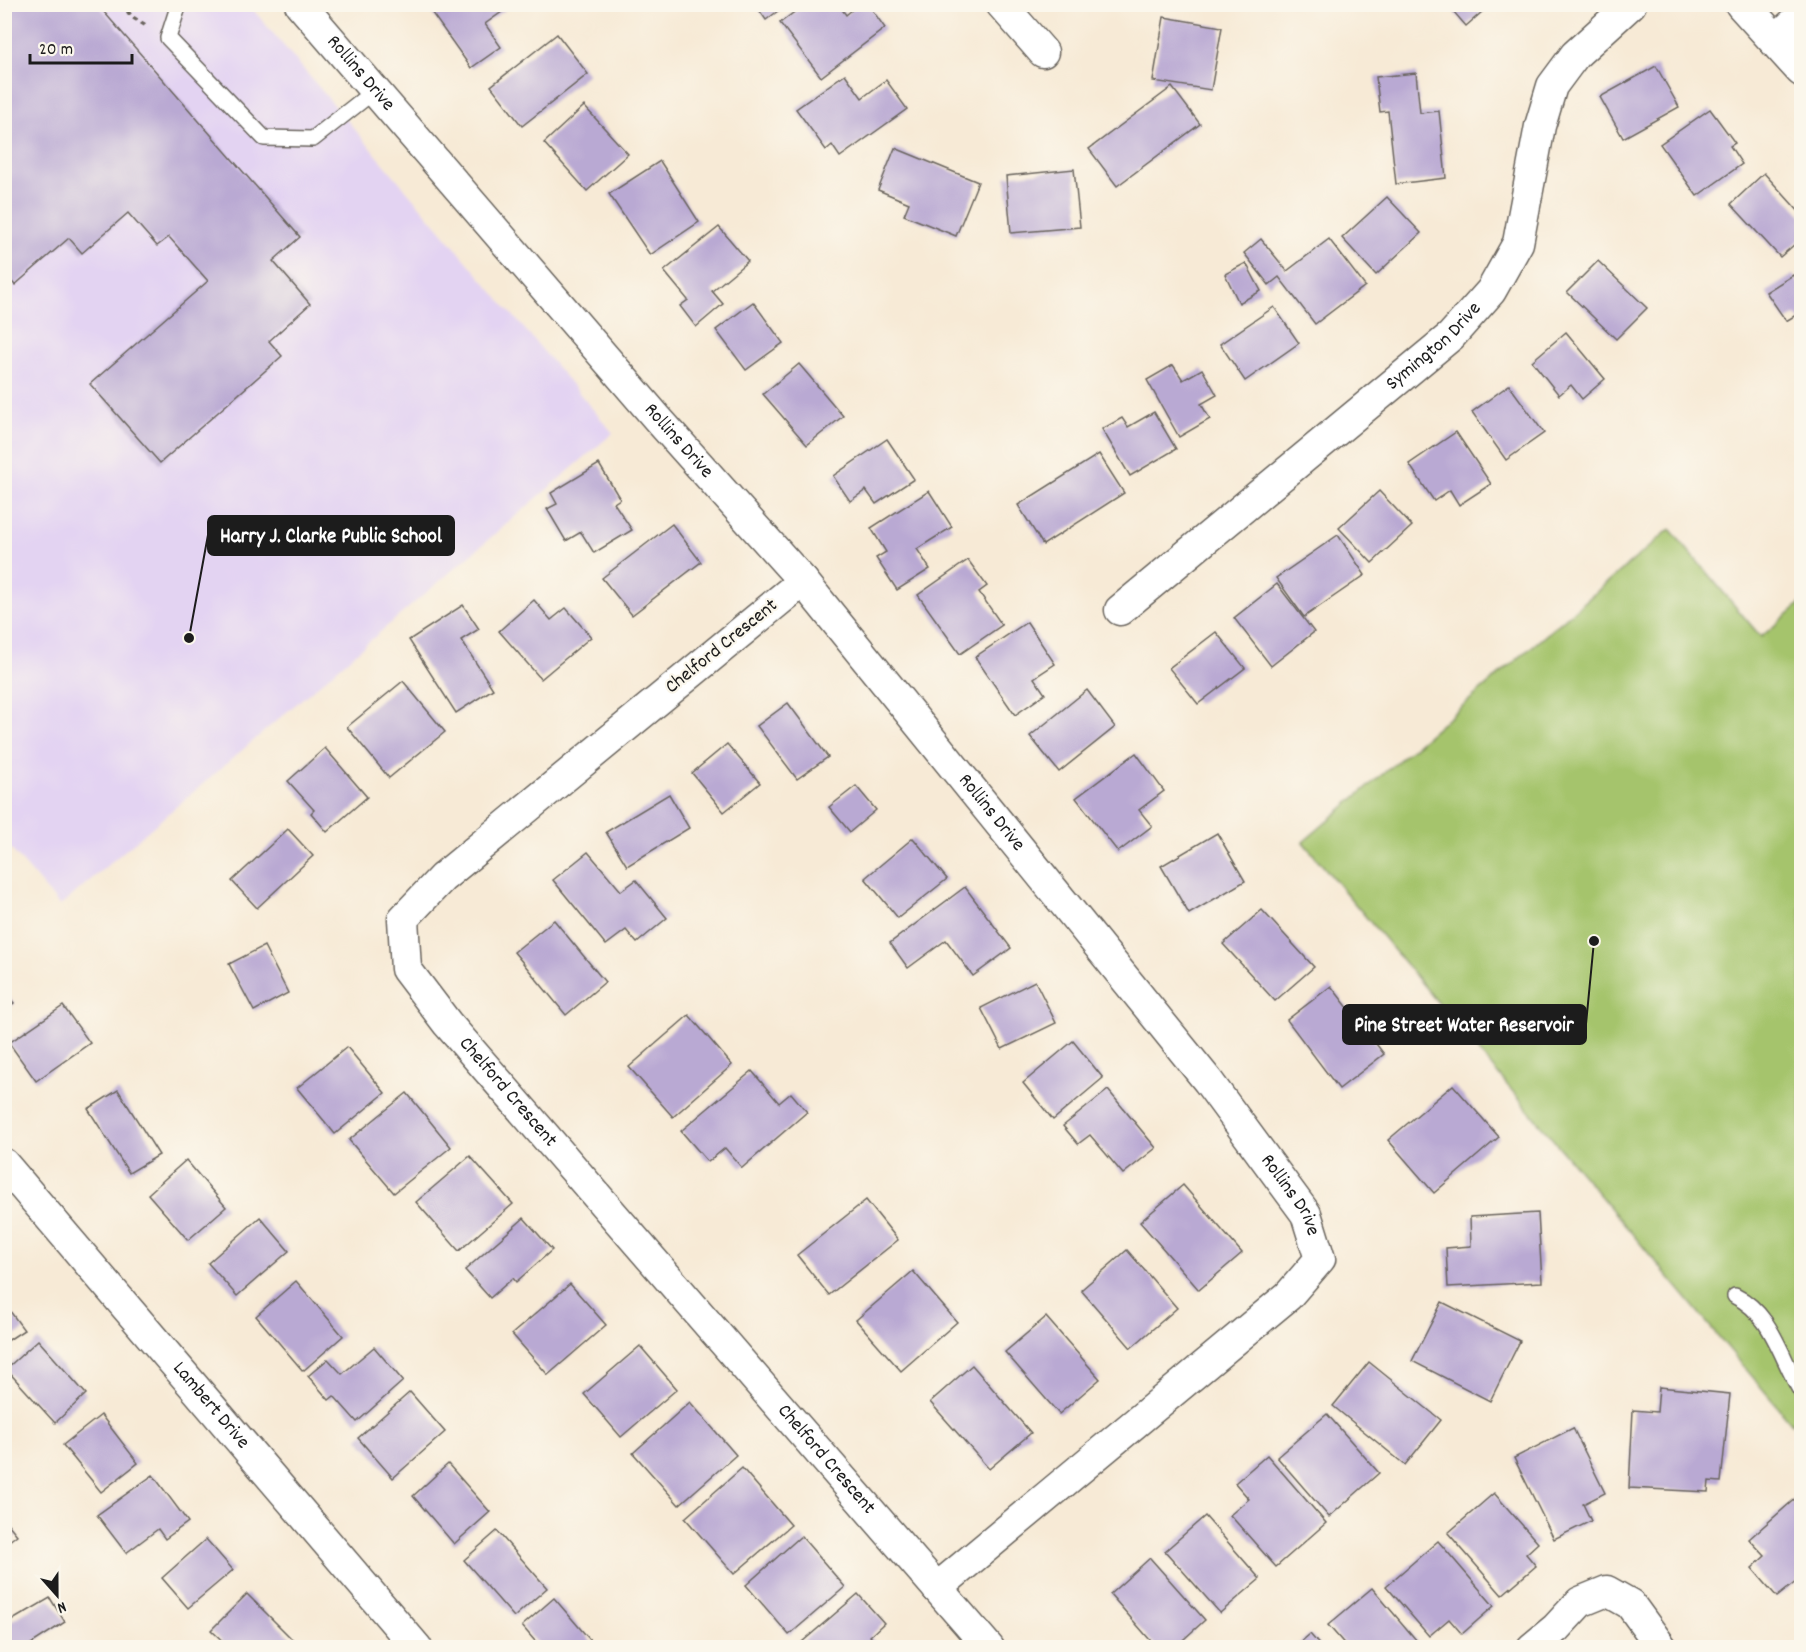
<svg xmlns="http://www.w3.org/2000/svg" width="1806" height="1652" font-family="Dekko,sans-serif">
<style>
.built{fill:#e3d3f2}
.green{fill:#a5c46c;stroke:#607044;stroke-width:1.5}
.building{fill:#b9a9d3}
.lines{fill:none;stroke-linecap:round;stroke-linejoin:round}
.lane-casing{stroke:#69645d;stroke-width:18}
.street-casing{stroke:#69645d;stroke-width:33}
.secondary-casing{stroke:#69645d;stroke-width:36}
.path{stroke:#69645d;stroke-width:4;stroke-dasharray:4.5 4.5;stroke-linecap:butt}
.lane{stroke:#fff;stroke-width:15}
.street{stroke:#fff;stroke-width:30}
.secondary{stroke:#fff;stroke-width:33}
.labels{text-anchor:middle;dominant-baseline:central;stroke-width:4.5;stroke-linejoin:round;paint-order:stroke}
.street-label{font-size:20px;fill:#1c1c1c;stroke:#fbf7ec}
.leader{fill:none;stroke:#1c1c1c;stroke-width:2}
.callout-dot{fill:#1c1c1c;stroke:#fbf7ec;stroke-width:2}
.callout{fill:#1c1c1c;stroke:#1c1c1c;stroke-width:2}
.callout-label{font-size:21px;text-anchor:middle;font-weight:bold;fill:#fff}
</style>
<rect width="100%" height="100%" fill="#fbf7ec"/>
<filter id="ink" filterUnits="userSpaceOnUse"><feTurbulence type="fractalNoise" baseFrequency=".0167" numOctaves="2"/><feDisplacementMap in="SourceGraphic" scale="12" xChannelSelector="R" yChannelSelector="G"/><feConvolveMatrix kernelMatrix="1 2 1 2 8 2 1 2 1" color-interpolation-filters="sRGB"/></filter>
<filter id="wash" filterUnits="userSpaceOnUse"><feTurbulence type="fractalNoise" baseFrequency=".008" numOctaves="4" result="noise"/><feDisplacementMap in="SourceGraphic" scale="24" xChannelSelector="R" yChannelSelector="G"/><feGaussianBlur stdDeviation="1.35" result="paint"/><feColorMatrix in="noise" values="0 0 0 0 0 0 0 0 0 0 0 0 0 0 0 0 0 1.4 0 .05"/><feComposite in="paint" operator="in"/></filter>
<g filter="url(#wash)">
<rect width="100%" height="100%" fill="#f7ead6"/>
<!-- built -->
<path class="built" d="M4,5h245l364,428 -553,473 -55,-64z"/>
<!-- green -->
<path class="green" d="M1670,529l91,108 40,-34v813l-9,8 -489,-582z"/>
<g id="blocks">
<!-- building -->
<g class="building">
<path d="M4,4h93l203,233 -27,24 37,43 -41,37 13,15 -122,107 -70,-79 118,-103 -39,-44 -12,9 -29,-33 -46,40 -13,-15 -54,47 -11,-11z"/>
<path d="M436,4h68l2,5 -21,15 16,23 -30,21 -42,-59z"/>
<path d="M755,4h32l-21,16z"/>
<path d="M805,4h33l8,11 13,-11h9l17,24 -64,49 -41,-54z"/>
<path d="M1447,4h44l-25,22z"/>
<path d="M1164,17l58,10 -11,63 -58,-9z"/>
<path d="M557,34l31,40 -66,52 -31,-40z"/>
<path d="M1656,66l23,41 -56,31 -23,-41z"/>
<path d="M1416,73l4,40 19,-2 7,67 -50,6 -8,-73 -8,1 -4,-35z"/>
<path d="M845,74l17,24 24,-18 21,29 -67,48 -8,-12 -6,5 -30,-41z"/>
<path d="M1172,87l28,37 -83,62 -28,-37z"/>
<path d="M584,106l44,48 -41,37 -43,-48z"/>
<path d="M1710,109l25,34 -5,3 12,18 -45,32 -37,-52z"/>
<path d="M895,148l83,34 -22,54 -52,-21 5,-12 -31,-13z"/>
<path d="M660,161l39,61 -49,33 -41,-61z"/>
<path d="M1074,169l6,58 -69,6 -5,-57z"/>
<path d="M1764,173l38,42v23l-22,19 -49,-53z"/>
<path d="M1387,197l34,36 -45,42 -34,-37z"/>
<path d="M719,227l29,34 -36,30 11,13 -27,23 -16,-21 8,-6 -24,-29z"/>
<path d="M1261,239l26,32 42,-32 36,47 -50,38 -36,-47 -10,8 -25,-32z"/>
<path d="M1598,261l49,47 -31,31 -49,-47z"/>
<path d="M1246,263l15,28 -22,12 -14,-29z"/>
<path d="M1793,275l9,13v35l-6,-8 -10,6 -20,-29z"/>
<path d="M753,302l30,41 -37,27 -30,-40z"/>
<path d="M1274,307l25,36 -54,38 -25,-37z"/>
<path d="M1566,332l39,47 -23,20 -11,-14 -12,10 -27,-34z"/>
<path d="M799,364l44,52 -36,29 -44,-51z"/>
<path d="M1173,365l10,15 19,-11 15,26 -16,9 9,15 -31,18 -32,-57z"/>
<path d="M1509,385l35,48 -38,27 -34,-48z"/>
<path d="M1154,412l22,37 -46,27 -28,-47 20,-11 6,9z"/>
<path d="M1456,432l35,52 -32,21 -9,-15 -16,11 -25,-37z"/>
<path d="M887,439l27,40 -38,25 -10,-14 -16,11 -17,-25z"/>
<path d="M1099,454l25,39 -81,52 -25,-40z"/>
<path d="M599,464l21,35 -6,4 18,27 -38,23 -13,-21 -15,9 -19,-32 10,-5 -6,-11z"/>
<path d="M929,491l23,36 -35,22 13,20 -33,21 -21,-32 10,-6 -15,-24z"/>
<path d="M1379,491l33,35 -40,37 -33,-35z"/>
<path d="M672,524l29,38 -69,53 -30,-37z"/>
<path d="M1338,535l27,40 -61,42 -28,-39z"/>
<path d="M968,560l19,26 -8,6 23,33 -42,29 -42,-59z"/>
<path d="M1277,584l37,48 -43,34 -37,-48z"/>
<path d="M534,600l17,20 15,-12 25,29 -50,42 -42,-48z"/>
<path d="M463,605l16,24 -18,11 32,49 -37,24 -47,-73z"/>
<path d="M1027,622l28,42 -21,14 11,16 -30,21 -40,-58z"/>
<path d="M1216,632l29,36 -47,36 -29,-36z"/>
<path d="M403,681l42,51 -56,46 -42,-51z"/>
<path d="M1087,690l28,37 -56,45 -29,-36z"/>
<path d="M788,703l40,54 -31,22 -40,-53z"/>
<path d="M727,744l33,39 -36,29 -32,-39z"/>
<path d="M325,748l42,49 -40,35 -16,-19 3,-3 -26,-29z"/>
<path d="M1136,753l28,38 -25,19 13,16 -34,26 -42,-54z"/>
<path d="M856,786l20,24 -26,22 -21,-25z"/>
<path d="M669,794l20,34 -62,38 -21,-34z"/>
<path d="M288,829l25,27 -56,52 -25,-27z"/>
<path d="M1217,833l28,48 -56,33 -28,-48z"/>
<path d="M913,838l34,41 -49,39 -33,-40z"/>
<path d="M588,852l33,39 15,-11 31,38 -30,25 -11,-13 -20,15 -53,-65z"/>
<path d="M965,887l46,61 -38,28 -27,-36 -38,28 -18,-25z"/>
<path d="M1262,910l52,57 -39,34 -52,-57z"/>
<path d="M554,920l51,62 -39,33 -52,-63z"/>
<path d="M264,946l24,47 -34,18 -25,-47z"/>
<path d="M1035,981l21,42 -54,26 -21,-41z"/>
<path d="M1331,986l53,68 -45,35 -52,-69z"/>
<path d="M4,991l10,12 -10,9z"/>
<path d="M63,1006l27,37 -54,38 -27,-38z"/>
<path d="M689,1015l43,50 -59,52 -44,-50z"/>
<path d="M1073,1041l30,37 -50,42 -30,-37z"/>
<path d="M347,1047l38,46 -50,41 -38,-46z"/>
<path d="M752,1071l27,32 12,-10 16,19 -65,56 -17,-20 -17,14 -27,-31z"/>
<path d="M1453,1085l46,52 -65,56 -46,-53z"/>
<path d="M118,1090l41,65 -30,18 -41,-64z"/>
<path d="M1108,1090l48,58 -33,26 -33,-39 -12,9 -15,-18z"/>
<path d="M407,1093l44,54 -57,46 -45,-53z"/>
<path d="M470,1156l43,48 -54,47 -43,-49z"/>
<path d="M186,1160l40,47 -38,33 -40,-46z"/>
<path d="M1183,1185l59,68 -43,37 -59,-68z"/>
<path d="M866,1200l32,40 -69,55 -32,-40z"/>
<path d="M1538,1213l4,69 -94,5 -2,-39 25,-2 -1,-29z"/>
<path d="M260,1217l29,34 -52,45 -29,-33z"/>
<path d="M524,1218l28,32 -36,32 -3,-4 -23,20 -25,-28z"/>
<path d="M1127,1250l50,58 -46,40 -50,-58z"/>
<path d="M913,1271l44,51 -56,49 -45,-51z"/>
<path d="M296,1281l47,55 -40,35 -47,-55z"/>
<path d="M570,1284l36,41 -58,50 -36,-41z"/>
<path d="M1442,1302l78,39 -30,60 -78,-40z"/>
<path d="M4,1303l20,27 -20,13z"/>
<path d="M1046,1317l54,62 -41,35 -54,-62z"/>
<path d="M38,1340l48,54 -31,29 -49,-54z"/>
<path d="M640,1346l37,43 -56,48 -37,-43z"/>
<path d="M374,1347l29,34 -46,41 -23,-26 -5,4 -21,-24 20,-17 14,15z"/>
<path d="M1369,1362l72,58 -36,45 -72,-59z"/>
<path d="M972,1365l59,68 -42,36 -59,-67z"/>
<path d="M1659,1387l71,7 -9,88 -12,-1 -1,11 -79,-4 4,-78 24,2z"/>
<path d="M410,1392l35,40 -52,46 -35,-40z"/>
<path d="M690,1402l46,53 -57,50 -46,-52z"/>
<path d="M1327,1414l52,59 -50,44 -52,-60z"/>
<path d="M101,1415l37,48 -37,29 -38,-47z"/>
<path d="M1573,1428l32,65 -22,11 8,17 -37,18 -40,-81z"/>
<path d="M1267,1455l59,68 -50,44 -46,-52 19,-16 -14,-16z"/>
<path d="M448,1464l42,48 -36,32 -41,-48z"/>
<path d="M742,1468l49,57 -57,49 -49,-56z"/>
<path d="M153,1475l35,47 -23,17 -7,-10 -32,24 -29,-38z"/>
<path d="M1494,1493l44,50 -12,11 10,12 -34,29 -54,-62z"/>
<path d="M1798,1496l4,4v77l-25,20 -25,-29 13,-12 -16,-17z"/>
<path d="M1205,1516l55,63 -40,34 -55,-62z"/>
<path d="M4,1519l13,16 -13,10z"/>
<path d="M497,1531l50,57 -33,29 -50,-57z"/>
<path d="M801,1536l44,51 -56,48 -43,-50z"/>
<path d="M206,1539l27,31 -45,38 -26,-30z"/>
<path d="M1438,1541l56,65 -32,28 -13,-15 -20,17 -43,-50z"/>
<path d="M1150,1558l55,62 -31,28h-17l-47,-54z"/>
<path d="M1372,1588l51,60h-75l-20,-23z"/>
<path d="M247,1594l54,54h-71l-19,-18z"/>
<path d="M858,1594l26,29 -14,13 10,12h-85z"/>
<path d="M50,1598l15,24 -40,26h-13l-8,-13v-10z"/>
<path d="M554,1598l43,50h-56l-19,-22z"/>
<path d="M1310,1634l12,14h-28z"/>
</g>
</g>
</g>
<g filter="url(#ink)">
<use href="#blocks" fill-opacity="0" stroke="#69645d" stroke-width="1.5"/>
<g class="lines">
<!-- lane casing -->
<g class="lane-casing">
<g id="lane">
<path d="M179,4l-11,34 96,100 49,1 61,-48"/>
<path d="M1735,1296c38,18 46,64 67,97"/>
</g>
</g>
<!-- street casing -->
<g class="street-casing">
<g id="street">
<path id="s1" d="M300,4l357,414 146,163 405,500 98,133 14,45 -32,37 -351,292"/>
<path d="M1001,4l42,48"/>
<path d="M1775,40l27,-25"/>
<path id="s2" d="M803,581l-361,297 -39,41 3,50 41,54 542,625"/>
<path id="s3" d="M1120,610l331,-274 40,-45 27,-48 22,-117 12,-40 23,-31 56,-51"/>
<path id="s4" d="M4,1164l413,484"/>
<path d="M1532,1648l24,-20 24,-26 27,-11 23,13 32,44"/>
</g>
</g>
<!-- secondary casing -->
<g class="secondary-casing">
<path id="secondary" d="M1742,4l60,66"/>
</g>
<!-- path -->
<path class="path" d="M122,4l10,13 15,9"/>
<!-- lane -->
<use href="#lane" class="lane"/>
<!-- street -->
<use href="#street" class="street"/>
<!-- secondary -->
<use href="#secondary" class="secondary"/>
</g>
</g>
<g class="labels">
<!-- street labels -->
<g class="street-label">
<text stroke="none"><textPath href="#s1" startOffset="92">Rollins Drive</textPath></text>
<text stroke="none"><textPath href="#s3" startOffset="410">Symington Drive</textPath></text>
<text stroke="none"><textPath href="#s1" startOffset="578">Rollins Drive</textPath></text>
<text transform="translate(722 647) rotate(-39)">Chelford Crescent</text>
<text stroke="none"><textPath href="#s1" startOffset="1064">Rollins Drive</textPath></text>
<text stroke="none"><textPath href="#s2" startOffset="734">Chelford Crescent</textPath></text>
<text stroke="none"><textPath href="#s1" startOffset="1550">Rollins Drive</textPath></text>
<text stroke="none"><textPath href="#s4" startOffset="318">Lambert Drive</textPath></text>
<text stroke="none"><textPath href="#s2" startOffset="1220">Chelford Crescent</textPath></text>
</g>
</g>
<!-- callouts -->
<path class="leader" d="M189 638L208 535M1594 941L1586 1024"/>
<g class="callout-dot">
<circle cx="189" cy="638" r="6"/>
<circle cx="1594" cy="941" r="6"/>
</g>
<g class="callout">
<rect x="208" y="516" width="246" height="39" rx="6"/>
<rect x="1343" y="1005" width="243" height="39" rx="6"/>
</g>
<g class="callout-label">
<text x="331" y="542">Harry J. Clarke Public School</text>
<text x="1464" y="1031">Pine Street Water Reservoir</text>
</g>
<!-- margin -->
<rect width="1806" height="1652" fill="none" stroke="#fbf7ec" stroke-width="24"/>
<!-- north arrow -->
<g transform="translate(57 1595) rotate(159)" stroke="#fbf7ec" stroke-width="4.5" paint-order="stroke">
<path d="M0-4.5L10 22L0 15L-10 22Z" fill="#1c1c1c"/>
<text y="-9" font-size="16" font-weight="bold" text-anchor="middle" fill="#1c1c1c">N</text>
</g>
<!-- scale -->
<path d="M30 54v9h102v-9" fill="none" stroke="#1c1c1c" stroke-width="3"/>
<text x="39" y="54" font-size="18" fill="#1c1c1c" stroke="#fbf7ec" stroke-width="4.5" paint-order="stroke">20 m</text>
</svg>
